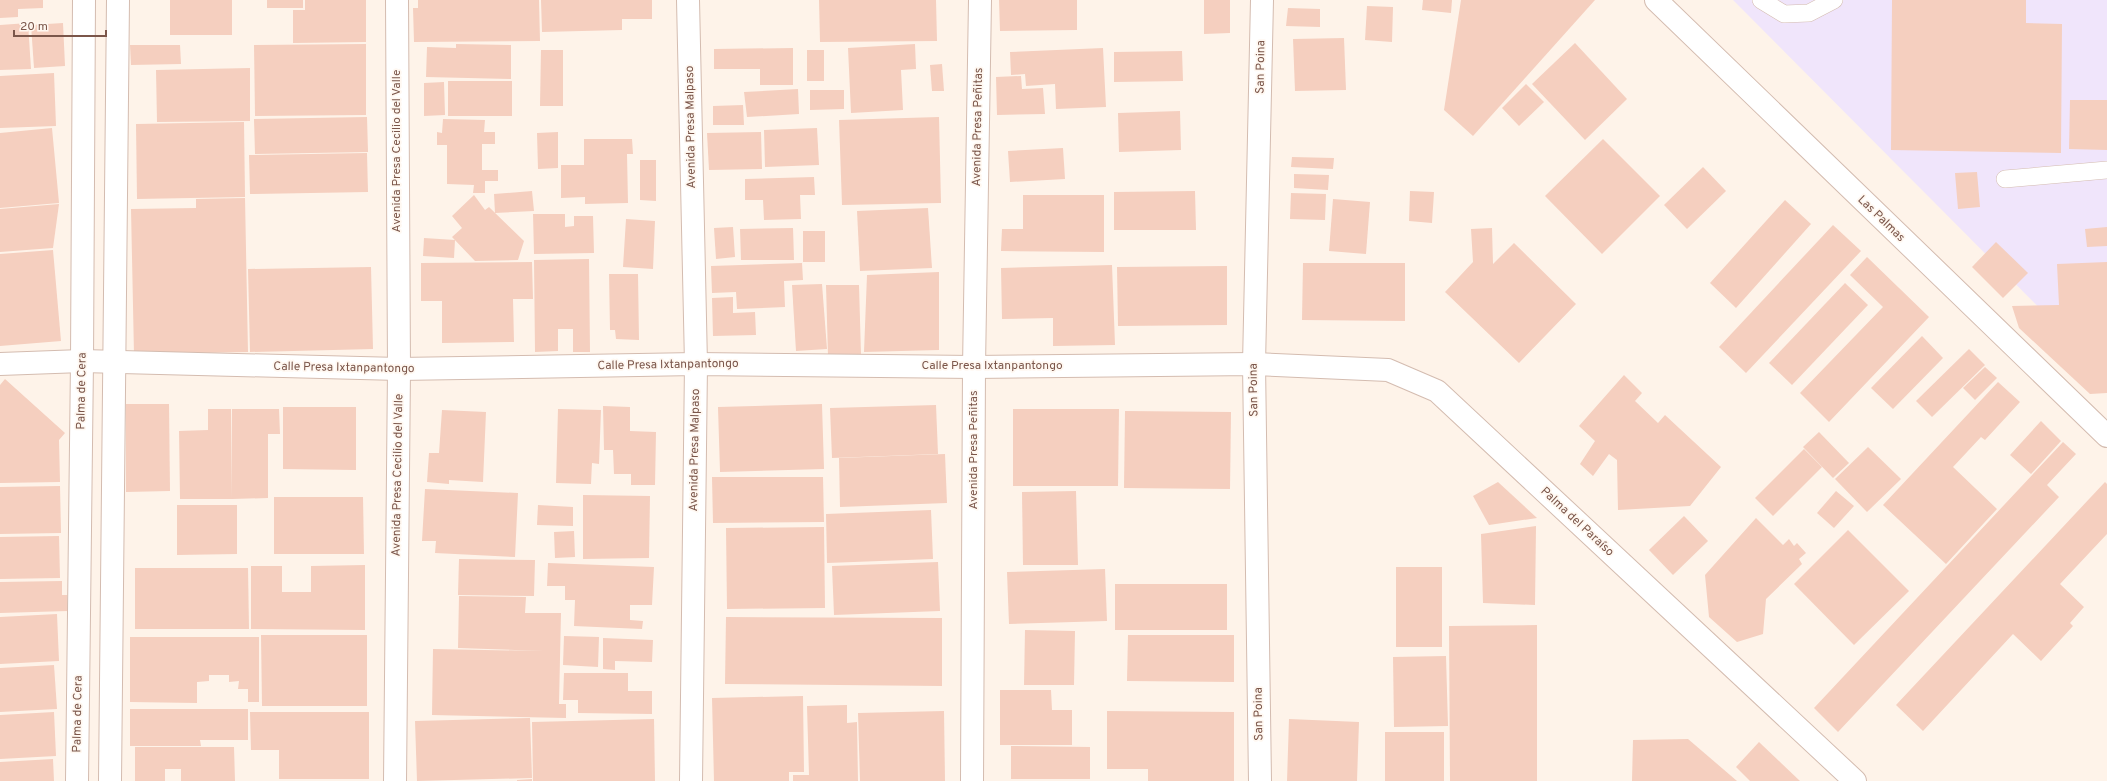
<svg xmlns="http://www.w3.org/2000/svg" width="2107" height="781" font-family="Overpass,sans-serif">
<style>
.education{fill:#f0e5fb}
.building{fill:#f5cfbf}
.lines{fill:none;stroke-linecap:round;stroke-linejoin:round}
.lane-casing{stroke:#d4bcb0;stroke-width:18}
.street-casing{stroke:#d4bcb0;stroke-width:24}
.lane{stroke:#fff;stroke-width:17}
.street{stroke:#fff;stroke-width:22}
.labels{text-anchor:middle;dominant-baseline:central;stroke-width:3.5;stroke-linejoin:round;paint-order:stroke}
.street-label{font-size:12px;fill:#7b564a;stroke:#fff8f1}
</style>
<rect width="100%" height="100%" fill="#fef3e9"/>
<!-- education -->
<path class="education" d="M1733,0h374v376z"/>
<!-- building -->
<g class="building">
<path d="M0,0h43v8l-25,1v8l-18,1z"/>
<rect x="170" y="0" width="62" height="35"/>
<rect x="267" y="0" width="36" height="8"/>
<path d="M305,0h61v42l-73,1v-33h12z"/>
<path d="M418,0h121l1,41 -126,1 -1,-34h5z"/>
<path d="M541,0h111v19h-30v11l-80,2z"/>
<path d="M819,0h117l1,41 -117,1z"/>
<path d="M999,0h78v30l-77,1z"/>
<path d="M1204,0h26v33l-26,1z"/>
<path d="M1423,0h29l-1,13 -29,-3z"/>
<path d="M1461,0h134l-122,136 -29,-26z"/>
<path d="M1892,0h134v23l36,1 -1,129 -170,-3z"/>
<path d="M1367,6l26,1 -1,35 -27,-2z"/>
<path d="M1288,8l32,1v18l-34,-1z"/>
<path d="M28,23l3,46 -31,1v-45z"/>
<path d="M63,23l2,43 -31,2 -3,-43z"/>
<path d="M1344,38l2,52 -51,1 -2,-52z"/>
<path d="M1575,43l52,56 -42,41 -53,-56z"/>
<path d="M366,44v71l-111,1 -1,-71z"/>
<path d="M456,44l55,1v34l-85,-2 1,-30 29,1z"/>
<path d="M915,44l1,25 -15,1 2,40 -52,3 -3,-65z"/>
<path d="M130,45h50l1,19 -50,1z"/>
<path d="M793,48v37h-33v-16h-46v-20z"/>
<path d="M1103,48l3,59 -50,2 -1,-25 -29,2 -1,-12 -14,1 -1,-23z"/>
<path d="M541,50h22v56h-23z"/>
<rect x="807" y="50" width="17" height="31"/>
<path d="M1182,51l1,30 -69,1v-30z"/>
<path d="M942,64l2,27h-12l-2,-26z"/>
<path d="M250,68v53l-93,1 -1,-52z"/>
<path d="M54,73l2,53 -56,2v-52z"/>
<path d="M1021,76l1,13 21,-1 2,26 -48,1 -1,-38z"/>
<rect x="448" y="81" width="64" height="35"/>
<path d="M444,82l1,33 -21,1v-33z"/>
<path d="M1526,84l18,18 -25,24 -17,-18z"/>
<path d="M798,89l1,25 -52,3 -3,-25z"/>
<path d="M810,90h34v19l-34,1z"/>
<path d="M2070,100h37v50l-38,-1z"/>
<path d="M743,105l1,20h-31v-19z"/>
<path d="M1180,111l1,39 -62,2 -1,-39z"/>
<path d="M367,117l1,35 -113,2 -1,-35z"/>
<path d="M939,117l2,86 -99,2 -3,-85z"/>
<path d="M443,119l42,1 -1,12h11v12h-13v26h16v11h-13v12h-12l1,-8 -27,-1v-39h-10v-13l5,1z"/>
<path d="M244,122l1,75 -108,2 -1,-75z"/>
<path d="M52,128l7,75 -59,5v-75z"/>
<path d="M817,128l2,37 -54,2 -1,-37z"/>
<path d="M558,132v36l-20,1 -1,-36z"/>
<path d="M761,132l1,37 -53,1 -2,-37z"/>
<path d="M584,139h48l1,15h-6l1,49 -43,1v-7l-24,1v-33h23z"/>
<path d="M1603,139l57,57 -58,58 -57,-58z"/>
<path d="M1063,148l2,31 -55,3 -2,-31z"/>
<path d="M367,153l1,39 -118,2 -1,-39z"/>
<path d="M1292,157l42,1 -1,11 -42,-2z"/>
<path d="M640,160h16v41l-16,-1z"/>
<path d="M1703,167l23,24 -39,38 -23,-24z"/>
<path d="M1977,172l3,35 -22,2 -3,-36z"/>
<path d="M1294,174l35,1 -1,15 -34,-2z"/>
<path d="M814,177l1,18h-15l1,24 -37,1 -1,-20h-18v-21z"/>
<path d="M532,191l2,20 -39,2 -1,-19z"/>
<path d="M1195,191l1,39h-82v-38z"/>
<path d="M1410,191l24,1 -2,31 -23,-2z"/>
<path d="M1291,193l35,1 -1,26 -35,-1z"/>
<path d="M474,195l11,15 4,-3 35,34 -6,19 -43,1 -23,-24 10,-9 -10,-12z"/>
<path d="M1023,195h81v57l-103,-1 1,-22h21z"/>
<path d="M245,198l3,154 -114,2 -3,-145 65,-1v-9z"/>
<path d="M1333,199l37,3 -4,52 -37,-3z"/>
<path d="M1785,200l26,24 -75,84 -26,-25z"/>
<path d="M59,204l-6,44 -53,4v-43z"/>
<path d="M928,208l4,60 -72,3 -3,-60z"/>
<path d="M533,214h32v13l9,-1v-10h19l1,37 -60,1z"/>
<path d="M626,219l29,2 -2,48 -30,-2z"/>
<path d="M1833,225l28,26 -115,122 -27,-26z"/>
<path d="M733,227l2,30 -19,2 -2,-31z"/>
<path d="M2107,227v19l-20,1 -2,-18z"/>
<path d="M793,228l1,32h-53l-1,-31z"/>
<path d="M1492,228l1,36 21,-21 62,61 -57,59 -74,-71 28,-30 -2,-33z"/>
<rect x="803" y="231" width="22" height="31"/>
<path d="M424,238l31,2 -1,18 -31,-2z"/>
<path d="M1996,242l32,31 -25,25 -31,-31z"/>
<path d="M53,250l8,91 -61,5v-92z"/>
<path d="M1867,257l62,60 -100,105 -29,-29 83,-86 -33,-32z"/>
<path d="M589,259l1,93h-17v-23h-15v22l-23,1 -1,-92z"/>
<path d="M532,262l1,37h-20l1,43 -72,1v-42h-21v-38z"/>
<path d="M2107,262v131l-17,1 -71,-66 -7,-22 47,-1 -2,-41z"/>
<path d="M802,263l1,17 -19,1 1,26 -48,2 -1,-17 -24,1 -1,-27z"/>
<path d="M1303,263h102v58l-103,-1z"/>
<path d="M1112,265l3,80 -62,1v-28l-51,1 -1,-51z"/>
<path d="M1227,266v59l-109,1 -1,-59z"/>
<path d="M371,267l2,82 -123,3 -2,-83z"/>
<path d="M939,272v78l-75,2 3,-77z"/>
<path d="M609,274h29l1,66 -23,-1 -1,-9h-5z"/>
<path d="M1845,283l23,22 -76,80 -23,-22z"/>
<path d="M822,284l5,65 -31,2 -4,-66z"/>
<path d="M826,285h33l2,70 -33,1z"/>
<path d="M733,297v16l22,-1 1,23 -43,1 -1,-38z"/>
<path d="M1922,336l21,22 -50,51 -22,-21z"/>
<path d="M1969,349l16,16 -53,52 -16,-16z"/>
<path d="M1985,367l12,11 -22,22 -12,-12z"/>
<path d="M1624,375l18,18 -7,8 23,22 7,-8 56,52 -31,39 -72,4 -1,-50 -8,-6 -16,22 -13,-12 15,-23 -16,-15z"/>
<path d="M5,379l60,54 -6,7 1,42 -60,1v-98z"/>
<path d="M1998,382l22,20 -35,38 -4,-3 -28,30 44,42 -51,55 -63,-59z"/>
<path d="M126,404h43l1,87 -44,1z"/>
<path d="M822,404l2,65 -104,3 -2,-65z"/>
<path d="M936,405l2,49 -106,4 -2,-50z"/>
<path d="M603,406l27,1v24l26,1 -1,53h-24v-11h-17l-1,-24h-9z"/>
<path d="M283,407h73v63l-73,-1z"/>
<path d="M208,409h23l1,90h-52l-1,-68 29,-1z"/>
<path d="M232,409h47l1,25h-12v64l-36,1z"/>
<path d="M558,409l43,1 -2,54 -7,-1 -1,21 -35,-1z"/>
<path d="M1013,409h106l-1,77h-105z"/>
<path d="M442,410l44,2 -3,70 -34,-2v4l-22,-2 2,-29h10z"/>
<path d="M1125,411l106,1 -1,77 -106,-1z"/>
<path d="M2041,421l20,20 -30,33 -21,-19z"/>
<path d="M1819,432l30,31 -16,15 -30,-31z"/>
<path d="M2063,442l13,12 -29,31 12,12 -221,235 -24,-24z"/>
<path d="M1868,447l33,32 -34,33 -32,-33z"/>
<path d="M1804,449l18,18 -49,49 -18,-18z"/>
<path d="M945,454l2,49 -107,4 -1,-49z"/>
<path d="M712,477h111l1,45 -111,1z"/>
<path d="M1498,482l39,36 -48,7 -16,-29z"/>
<path d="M2105,482l2,2v50l-47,50 24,23 -14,16 3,3 -32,35 -28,-27 -90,97 -27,-26z"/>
<path d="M60,486l1,47 -61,1v-47z"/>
<path d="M425,489l93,4 -3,64 -80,-4 1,-12h-14z"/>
<path d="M1076,491l2,74h-55l-1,-73z"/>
<path d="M1836,491l18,15 -20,22 -17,-15z"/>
<path d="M583,495l67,1 -1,62 -66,1z"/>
<path d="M274,497h89l1,57h-90z"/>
<path d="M177,505h60v49l-60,1z"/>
<path d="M538,505l35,2v19l-36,-1z"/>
<path d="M931,510l2,49 -106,4 -1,-49z"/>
<path d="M1684,516l24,25 -35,34 -24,-25z"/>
<path d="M1756,518l27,27 6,-6 5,7 3,-3 9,10 -7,6 3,5 -36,35 -3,35 -26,8 -28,-25 -4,-42z"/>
<path d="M1536,526l-1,79 -52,-2 -2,-69z"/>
<path d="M824,527l1,81 -98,1 -1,-81z"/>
<path d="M1848,530l61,61 -55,54 -60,-61z"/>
<path d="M574,531l1,26 -20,1 -1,-26z"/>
<path d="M59,536l1,42 -60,1v-42z"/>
<path d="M459,559l76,1 -1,36 -76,-1z"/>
<path d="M938,562l2,49 -106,4 -2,-49z"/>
<path d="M548,563l106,4 -2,38h-22v15l13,1 -1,8 -68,-3 1,-26h-10v-14h-18z"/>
<path d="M365,565v65l-114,-1v-63h31v26h29v-26z"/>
<rect x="1396" y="567" width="46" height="80"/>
<path d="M135,568h113l1,61h-114z"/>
<path d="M1105,569l2,52 -98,3 -2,-52z"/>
<path d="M62,581v14h5l1,16 -68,2v-31z"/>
<rect x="1115" y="584" width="112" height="46"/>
<path d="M459,596l67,1 -1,16h36l-2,91h7v14l-134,-3 1,-66 112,2 -87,-3z"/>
<path d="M57,614l2,47 -59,3v-47z"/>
<path d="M726,617l216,1v68l-217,-2z"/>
<path d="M1537,625v156h-87l-1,-155z"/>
<path d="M1025,630l50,1 -1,54h-50z"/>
<path d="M261,635h106v71h-105z"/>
<path d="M1128,635h106v47l-107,-1z"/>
<path d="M564,636l35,1 -1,30 -35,-2z"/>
<path d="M130,637h129v65h-11v-13h-10l1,-8 -10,1v-7h-20v6l-12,1v21l-67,-1z"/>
<path d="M603,638l50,2 -1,22 -37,-1v9l-12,-1z"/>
<path d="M1446,656l2,70 -54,1 -1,-70z"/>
<path d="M54,665l3,44 -57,3v-44z"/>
<path d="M564,673h64v18h24v23l-74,-1v-13h-15z"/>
<path d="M1000,690h51l1,20h20v35h-72z"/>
<path d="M803,696l1,76h-15v9h-75l-2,-83z"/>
<path d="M847,705v18l10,-1 1,59h-65v-6h16l-2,-69z"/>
<path d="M130,709h118v31h-48l1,6h-71z"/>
<path d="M944,711l1,70h-85l-2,-68z"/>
<path d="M1107,711l127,1v69h-86v-12h-41z"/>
<path d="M54,712l2,44 -56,3v-44z"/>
<path d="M250,712h119v67h-90v-29h-28z"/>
<path d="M530,718l2,60 -115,3 -2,-60z"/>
<path d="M654,719l1,62h-122l-1,-59z"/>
<path d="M1289,719l70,3 -2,59h-70z"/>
<rect x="1385" y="732" width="59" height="49"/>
<path d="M1688,739l49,42h-105l1,-41z"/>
<path d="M1759,742l41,39h-50l-14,-14z"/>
<path d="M1011,746l79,1v32h-79z"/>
<path d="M135,747h99l1,34h-54v-12h-16v12h-30z"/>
<path d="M53,759l1,22h-54v-19z"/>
<path d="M532,779v2h-15v-1z"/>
</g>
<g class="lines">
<!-- lane casing -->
<g class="lane-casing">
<g id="lane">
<path d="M1761,0l23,14 25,-1 25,-13"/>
<path d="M2005,179l102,-9"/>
</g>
</g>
<!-- street casing -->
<g class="street-casing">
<g id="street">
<path d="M688,0l8,364 -5,417"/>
<path d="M1656,0l451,436"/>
<path d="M0,364l82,-3 317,8 297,-5 278,3 280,-3 134,6 49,21 418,390"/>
<path d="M77,781l5,-420 2,-361"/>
<path d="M110,781l8,-781"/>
<path d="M395,781l4,-412 -2,-369"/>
<path d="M972,781l2,-414 6,-367"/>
<path d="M1260,781l-6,-417 8,-364"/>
</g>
</g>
<!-- lane -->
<use href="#lane" class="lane"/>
<!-- street -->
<use href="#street" class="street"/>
</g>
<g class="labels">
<!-- street labels -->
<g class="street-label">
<text transform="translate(1261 67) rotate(-89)">San Poina</text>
<text transform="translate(691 127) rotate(-91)">Avenida Presa Malpaso</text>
<text transform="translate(978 127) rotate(-89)">Avenida Presa Peñitas</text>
<text transform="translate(397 151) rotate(-90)">Avenida Presa Cecilio del Valle</text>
<text transform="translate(1881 219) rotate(44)">Las Palmas</text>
<text transform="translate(668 365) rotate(-1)">Calle Presa Ixtanpantongo</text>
<text x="992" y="366">Calle Presa Ixtanpantongo</text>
<text transform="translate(344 368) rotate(1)">Calle Presa Ixtanpantongo</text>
<text transform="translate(1254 390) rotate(-91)">San Poina</text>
<text transform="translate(82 391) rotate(-89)">Palma de Cera</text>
<text transform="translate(695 450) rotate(-89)">Avenida Presa Malpaso</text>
<text transform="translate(974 450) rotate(-90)">Avenida Presa Peñitas</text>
<text transform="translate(398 475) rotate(-89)">Avenida Presa Cecilio del Valle</text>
<text transform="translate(1577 522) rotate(43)">Palma del Paraíso</text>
<text transform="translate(78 714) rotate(-89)">Palma de Cera</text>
<text transform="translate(1259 714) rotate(-91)">San Poina</text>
</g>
</g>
<!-- scale -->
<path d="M14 30v6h92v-6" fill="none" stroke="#7b564a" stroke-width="2"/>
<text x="20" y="30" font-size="12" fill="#7b564a" stroke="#fff8f1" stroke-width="3" paint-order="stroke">20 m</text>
</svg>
